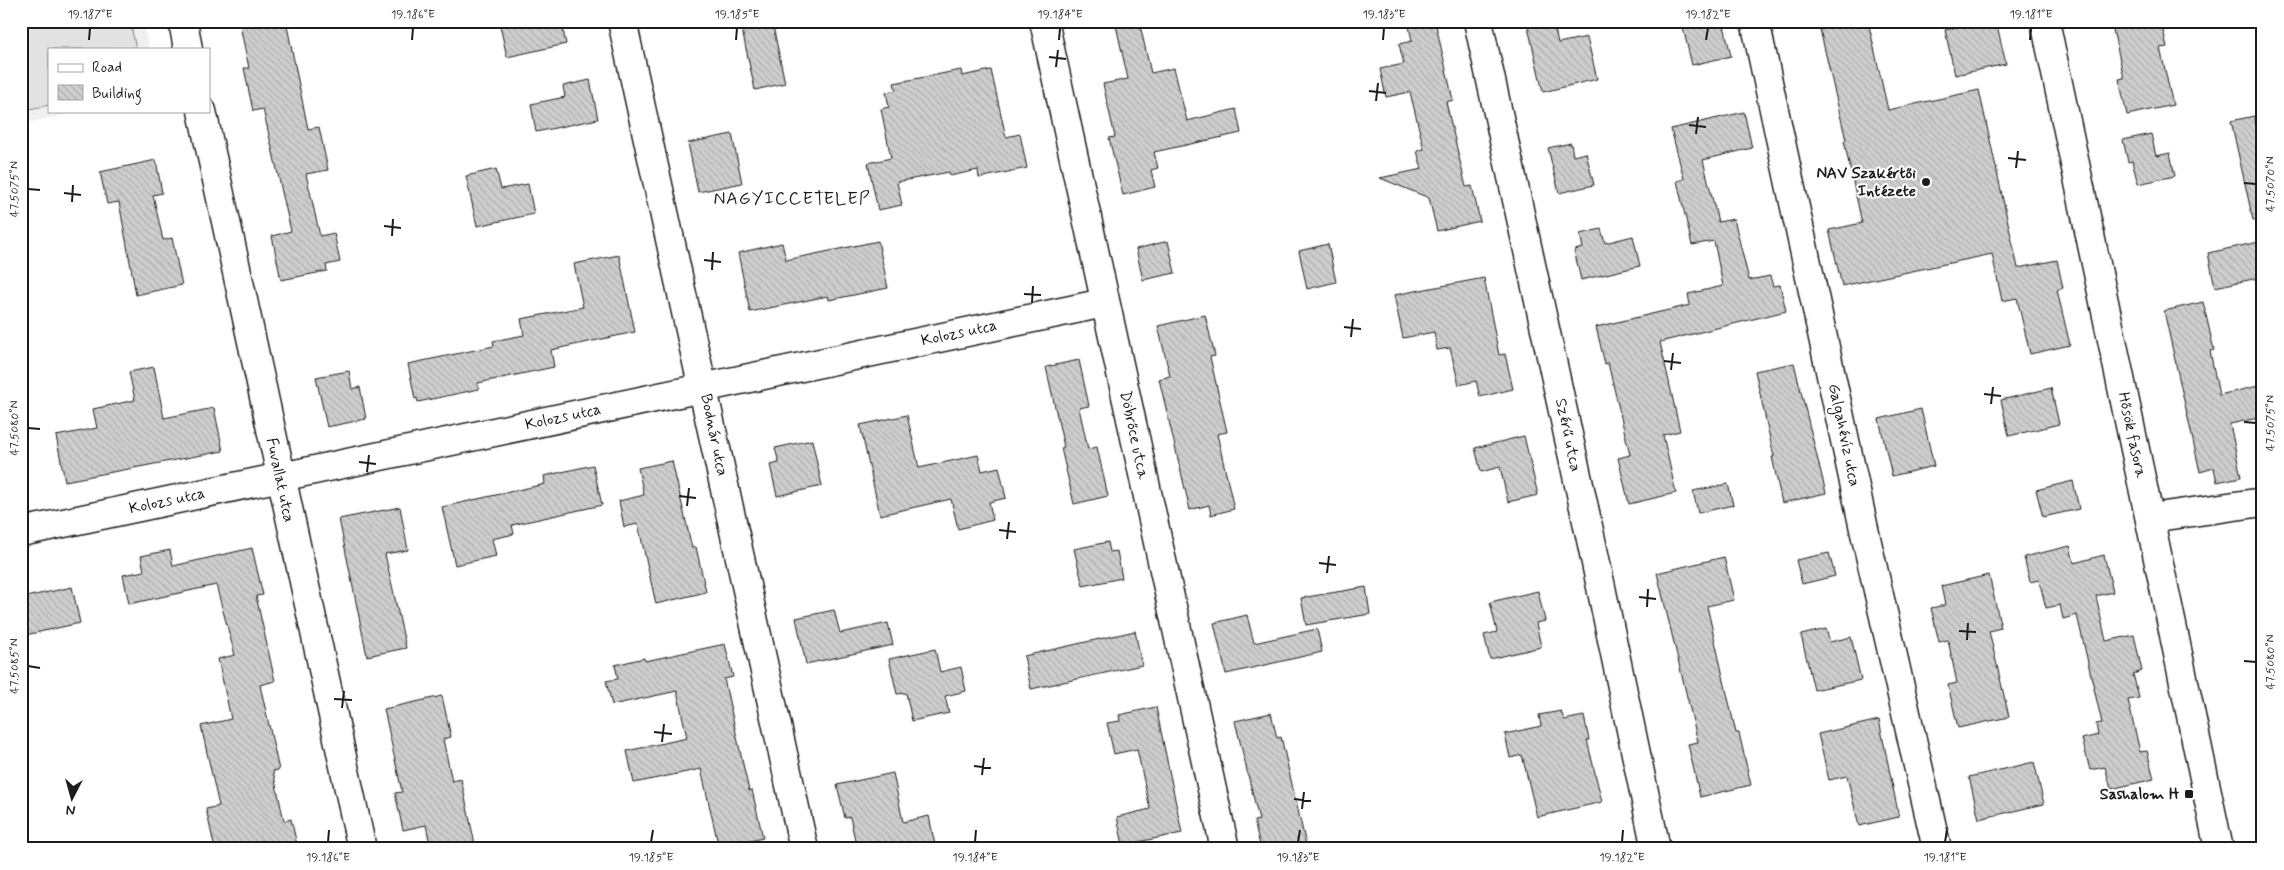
<svg xmlns="http://www.w3.org/2000/svg" width="2284" height="870" font-family="Mynerve,sans-serif">
<style>
.built{fill:#f0f0f0}
.grass{fill:#e2e2e2;stroke:#7f7f7f}
.building{fill:url(#building-back-hatch);stroke:#1c1c1c}
.lines{fill:none;stroke-linecap:round;stroke-linejoin:round}
.minor-casing{stroke:#1c1c1c;stroke-width:31}
.tertiary-casing{stroke:#1c1c1c;stroke-width:31}
.minor{stroke:#fff;stroke-width:28}
.tertiary{stroke:#fff;stroke-width:28}
.ticks{fill:none;stroke:#1c1c1c;stroke-width:2}
.poi-dot{fill:#1c1c1c;stroke:#fff;stroke-width:2}
.labels{text-anchor:middle;dominant-baseline:central;stroke-width:4;stroke-linejoin:round;paint-order:stroke}
.poi-label{font-size:16px;font-weight:bold;fill:#1c1c1c;stroke:#fff;text-anchor:end}
.street-label{font-size:16px;fill:#1c1c1c;stroke:#fff}
.neighbourhood-label{font-size:18px;letter-spacing:1px;fill:#1c1c1c;stroke:#fff}
.neatline{fill:none;stroke:#1c1c1c;stroke-width:2}
.ticks-label{font-size:12px;text-anchor:middle;fill:#1c1c1c}
</style>
<defs>
<pattern id="building-back-hatch" width="6" height="6" patternUnits="userSpaceOnUse" patternTransform="scale(1.25)"><rect width="6" height="6" fill="#cecece"/><path d="M-1 5l2 2M0 0l6 6M5-1l2 2" fill="none" stroke="#b0b0b0"/></pattern>
</defs>
<rect width="100%" height="100%" fill="#fff"/>
<filter id="ink" filterUnits="userSpaceOnUse"><feTurbulence type="fractalNoise" baseFrequency=".02" numOctaves="2"/><feDisplacementMap in="SourceGraphic" scale="10" xChannelSelector="R" yChannelSelector="G"/><feConvolveMatrix kernelMatrix="1 2 1 2 8 2 1 2 1" color-interpolation-filters="sRGB"/></filter>
<g filter="url(#ink)">
<!-- built -->
<path class="built" d="M21,21h122l6,28h-100v62h34l-62,13z"/>
<!-- grass -->
<path class="grass" d="M36,21h94l6,28h-87v56l-28,6v-87z"/>
<!-- building -->
<g class="building">
<path d="M239,21h47l22,108 11,-2 9,43 -22,4 14,62 14,-3 6,29 -14,3 1,6 -46,9 -9,-44 19,-5 -28,-122 -10,2 -9,-43h5z"/>
<path d="M499,21h62l5,23 -59,13z"/>
<path d="M740,21h32l13,62 -30,7z"/>
<path d="M1115,21h24l12,52 23,-5 13,53 49,-12 5,24 -87,19 4,16 -7,2 4,17 -32,8 -14,-57 6,-1 -12,-53 25,-5z"/>
<path d="M1408,21h27l18,79 -7,2 20,85 6,-1 8,35 -43,10 -8,-33 -49,-20 42,-9 -5,-18 7,-2 -14,-57 -24,5 -6,-28 24,-5 -5,-20 13,-3z"/>
<path d="M1553,21l5,22 29,-6 10,42 -54,13 -15,-65z"/>
<path d="M1696,21h27l8,35 -39,9 -10,-41z"/>
<path d="M1818,21h50l20,89 91,-20 39,178 39,-8 6,28 -6,2 13,55 -40,9 -13,-56 -15,3 -10,-47 -150,32 -13,-56 33,-7 -18,-82 2,-1z"/>
<path d="M1983,21h13l10,43 -51,11 -10,-45z"/>
<path d="M2111,21h50l6,26 -7,1 13,57 -46,10 -8,-36 5,-1z"/>
<path d="M961,70l1,6 29,-6 15,67 14,-3 7,34 -48,10 -1,-8 -28,6 -1,-4 -52,10 5,23 -24,5 -10,-47 23,-5 -10,-49 8,-2 -3,-15 10,-2 -2,-7z"/>
<path d="M590,80l8,39 -62,13 -5,-28 34,-7 -2,-11z"/>
<path d="M1744,112l8,36 -49,12 15,62 16,-3 15,61 21,-4 3,10 7,-1 6,26 -126,31 20,89 -17,4 13,58 -47,11 -11,-46 12,-3 -22,-92 -3,1 -9,-37 94,-22 -2,-11 35,-8 -9,-45 -22,4 -15,-64 7,-2 -13,-50z"/>
<path d="M2254,116l5,20h4v83l-10,1 -22,-99z"/>
<path d="M732,134l10,49 -44,9 -10,-49z"/>
<path d="M2151,134l5,22 14,-3 5,23 -37,8 -6,-23 -4,1 -5,-22z"/>
<path d="M1571,143l2,13 13,-3 8,32 -35,8 -11,-45z"/>
<path d="M156,160l6,33 -9,2 10,45 9,-2 10,47 -46,10 -17,-93 -12,2 -7,-32z"/>
<path d="M496,169l5,20 27,-5 6,30 -57,12 -11,-50z"/>
<path d="M1601,229l4,14 28,-7 7,30 -59,14 -7,-30 9,-2 -3,-14z"/>
<path d="M878,241l10,47 -59,12 -1,-4 -78,16 -12,-59 44,-10 4,17z"/>
<path d="M1168,241l7,32 -32,7 -7,-31z"/>
<path d="M2263,241v36l-48,10 -7,-34z"/>
<path d="M1328,244l8,38 -29,7 -8,-38z"/>
<path d="M619,255l16,77 -84,18 3,17 -76,16 1,6 -61,13 -1,-4 -2,1 -7,-35 86,-18 -1,-5 31,-6 -3,-16 62,-12 -9,-43z"/>
<path d="M1484,278l15,77 6,-1 8,35 -33,8 -4,-16 -17,4 -9,-37 -13,2 -3,-18 -31,6 -9,-43z"/>
<path d="M2203,302l11,48 -4,1 9,44 44,-10v32l-33,7 11,53 -24,5 -3,-14 -14,4 -36,-161z"/>
<path d="M1205,315l10,41 -5,1 17,75 -10,2 17,75 -23,6 -2,-10 -19,5 -31,-131 11,-3 -12,-50z"/>
<path d="M1079,360l10,46 -10,2 9,41 9,-2 11,49 -34,8 -13,-56 3,-1 -18,-80z"/>
<path d="M1794,363l32,130 -44,10 -10,-46h2l-19,-86z"/>
<path d="M154,367l10,51 50,-10 9,43 -158,30 -9,-45 41,-8 -4,-19 42,-9 -6,-28z"/>
<path d="M349,371l3,18 8,-2 6,32 -39,8 -11,-50z"/>
<path d="M2051,388l8,36 -50,12 -8,-36z"/>
<path d="M1921,409l13,57 -42,10 -13,-57z"/>
<path d="M907,415l12,53 59,-13 4,16 17,-4 7,31 -17,4 4,18 -35,9 -7,-30 -71,16 -20,-90z"/>
<path d="M1524,436l14,59 -30,7 -8,-35 -19,5 -6,-24z"/>
<path d="M812,440l10,46 -45,10 -7,-31 9,-2 -4,-15z"/>
<path d="M672,461l20,87 4,-1 10,45 -50,12 -18,-80 -14,3 -5,-26 25,-6 -6,-27z"/>
<path d="M593,465l9,40 -90,20 2,9 -22,5 4,17 -41,9 -13,-58 103,-23 -1,-8z"/>
<path d="M2073,481l6,28 -36,8 -7,-27z"/>
<path d="M1728,484l5,21 -35,8 -5,-22z"/>
<path d="M400,507l8,43 -23,4 21,94 -39,8 -28,-137z"/>
<path d="M1108,542l2,10 7,-1 5,27 -39,8 -9,-37z"/>
<path d="M2070,546l4,17 30,-8 9,37 -17,4 10,45 28,-6 8,36 -9,3 6,24 -11,2 12,52 7,-1 7,28 -43,10 -6,-22 -15,3 -8,-31 16,-4 -2,-11 6,-1 -25,-108 -14,4 -3,-14 -14,3 -7,-28 -9,2 -6,-25z"/>
<path d="M252,548l11,47 -7,1 19,85 -15,4 19,85 -6,1 11,50 7,-2 7,30h-83l-9,-40 13,-3 -18,-80 30,-7 -13,-60 17,-4 -19,-70 -87,19 -6,-29 21,-4 -3,-15 29,-6 3,16z"/>
<path d="M1829,553l6,23 -33,8 -6,-24z"/>
<path d="M1724,557l10,43 -27,6 29,127h3l12,52 -51,12 -12,-53 10,-2 -41,-169z"/>
<path d="M1989,575l12,53 -12,3 20,86 -51,11 -10,-43 9,-2 -9,-43 -9,2 -8,-34 14,-3 -4,-19z"/>
<path d="M72,587l8,36 -59,13v-38z"/>
<path d="M1366,587l4,27 -64,11 -5,-27z"/>
<path d="M1538,591l7,30 -9,2 5,24 -51,12 -6,-24 13,-3 -7,-30z"/>
<path d="M834,610l6,23 48,-10 5,22 -87,19 -10,-46z"/>
<path d="M1247,615l7,28 63,-14 5,23 -96,22 -12,-51z"/>
<path d="M1826,629l4,13 21,-5 10,43 -47,10 -13,-55z"/>
<path d="M1135,631l7,34 -111,24 -7,-33z"/>
<path d="M725,644l8,33 -9,2 25,112 3,-1 11,48 -44,10 -18,-79 -67,14 -7,-32 60,-13 -10,-47 -65,14 -6,-24 12,-2 -3,-14 29,-7 1,3z"/>
<path d="M935,649l5,23 21,-5 5,24 -21,5 4,17 -37,8 -6,-28 -9,1 -8,-35z"/>
<path d="M442,696l9,41 -8,2 9,42 9,-2 15,70h-45l-5,-24 -23,5 -8,-37 7,-1 -18,-83z"/>
<path d="M1156,707l26,126 -59,12 -6,-28 33,-8 -13,-60 -23,5 -7,-31 13,-2 -1,-6z"/>
<path d="M1561,711l3,9 20,-4 5,24h-2l15,62 -65,15 -15,-62 -12,3 -5,-24 36,-8 -2,-11z"/>
<path d="M1271,713l6,25 4,-1 26,112h-46l-7,-28 5,-1 -24,-99z"/>
<path d="M1879,720l20,97 -40,9 -12,-50 -18,4 -11,-46z"/>
<path d="M2034,762l10,42 -65,15 -10,-42z"/>
<path d="M893,773l10,49 26,-6 6,29 -6,1 1,3h-73l-7,-32 -5,1 -8,-33z"/>
</g>
<g class="lines">
<!-- minor casing -->
<g class="minor-casing">
<g id="minor">
<path d="M183,21l5,28"/>
<path d="M622,21l182,828"/>
<path d="M1044,21l181,828"/>
<path d="M1478,21l115,528 63,300"/>
<path d="M1755,21l109,508 73,320"/>
<path d="M202,111l160,738"/>
<path d="M2150,518l113,-16"/>
<path d="M21,532l1083,-229"/>
</g>
</g>
<!-- tertiary casing -->
<g class="tertiary-casing">
<path id="tertiary" d="M2045,21l174,828"/>
</g>
<!-- minor -->
<use href="#minor" class="minor"/>
<!-- tertiary -->
<use href="#tertiary" class="tertiary"/>
</g>
</g>
<!-- ticks -->
<path class="ticks" d="M89,40l1,-12M412,40l1,-12M736,40l1,-12M1059,40l1,-12M1383,40l1,-12M1706,40l2,-12M2030,40l1,-12M1049,57l17,2M1056,67l2,-17M1369,91l17,2M1376,101l2,-18M1689,125l17,2M1696,134l2,-17M2008,158l18,2M2016,168l2,-17M2244,183l12,1M28,189l12,1M64,193l17,2M72,202l1,-17M384,226l17,2M392,236l1,-17M704,260l17,2M712,270l1,-18M1024,294l17,1M1032,303l1,-17M1344,327l17,2M1351,337l2,-18M1664,361l17,2M1671,370l2,-17M1984,394l17,2M1991,404l2,-17M2244,422l12,1M28,428l12,1M359,462l17,2M367,472l2,-17M679,496l17,2M687,506l2,-18M999,530l17,2M1007,539l2,-17M1319,563l17,2M1327,573l2,-17M1639,597l17,2M1647,607l1,-18M1959,631l17,1M1967,640l1,-17M2244,661l12,1M28,666l12,2M334,699l18,1M342,708l2,-17M654,732l18,2M662,742l2,-18M974,766l17,2M982,775l2,-17M1294,799l17,2M1302,809l2,-17M328,842l1,-12M651,842l2,-12M975,842l1,-12M1298,842l2,-12M1622,842l1,-12M1945,842l2,-12"/>
<!-- markers -->
<g class="poi-dot">
<circle cx="1926" cy="182" r="5"/>
<rect x="2184" y="789" width="10" height="10" rx="2.5"/>
</g>
<g class="labels">
<!-- poi labels -->
<g class="poi-label">
<text x="1916" y="173">NAV Szakértői<tspan x="1916" dy="18">Intézete</tspan></text>
<text x="2179" y="794">Sashalom H</text>
</g>
<!-- street labels -->
<g class="street-label">
<text transform="translate(959 333) rotate(-12)">Kolozs utca</text>
<text transform="translate(563 417) rotate(-12)">Kolozs utca</text>
<text transform="translate(714 435) rotate(78)">Bodnár utca</text>
<text transform="translate(1134 435) rotate(78)">Döbrőce utca</text>
<text transform="translate(1568 435) rotate(78)">Szérű utca</text>
<text transform="translate(1844 435) rotate(78)">Galgahévíz utca</text>
<text transform="translate(2132 435) rotate(78)">Hősök fasora</text>
<text transform="translate(280 480) rotate(78)">Fuvallat utca</text>
<text transform="translate(167 501) rotate(-12)">Kolozs utca</text>
</g>
<!-- neighbourhood labels -->
<g class="neighbourhood-label">
<text x="792" y="199">NAGYICCETELEP</text>
</g>
</g>
<!-- margin -->
<rect width="2284" height="870" fill="none" stroke="#fff" stroke-width="55"/>
<!-- legend -->
<rect x="48" y="48" width="162" height="65" fill="#ffffff" stroke="#a4a4a4"/>
<rect x="58" y="64" width="25" height="8" fill="#ffffff" stroke="#a4a4a4"/>
<text x="92" y="72" font-size="15" fill="#1c1c1c">Road</text>
<rect x="58" y="85" width="25" height="15" fill="url(#building-back-hatch)" stroke="#a4a4a4"/>
<text x="92" y="98" font-size="15" fill="#1c1c1c">Building</text>
<!-- north arrow -->
<g transform="translate(72 798) rotate(186)" stroke="#ffffff" stroke-width="4" paint-order="stroke">
<path d="M0-4L9 19L0 12L-9 19Z" fill="#1c1c1c"/>
<text y="-8" font-size="14" font-weight="bold" text-anchor="middle" fill="#1c1c1c">N</text>
</g>
<rect x="28" y="28" width="2228" height="814" class="neatline"/>
<g class="ticks-label">
<text x="90" y="18">19.187°E</text>
<text x="413" y="18">19.186°E</text>
<text x="737" y="18">19.185°E</text>
<text x="1060" y="18">19.184°E</text>
<text x="1384" y="18">19.183°E</text>
<text x="1708" y="18">19.182°E</text>
<text x="2031" y="18">19.181°E</text>
<text transform="translate(2270 184) rotate(-90)" y="4">47.5070°N</text>
<text transform="translate(14 189) rotate(-90)" y="4">47.5075°N</text>
<text transform="translate(2270 423) rotate(-90)" y="4">47.5075°N</text>
<text transform="translate(14 428) rotate(-90)" y="4">47.5080°N</text>
<text transform="translate(2270 662) rotate(-90)" y="4">47.5080°N</text>
<text transform="translate(14 666) rotate(-90)" y="4">47.5085°N</text>
<text x="328" y="861">19.186°E</text>
<text x="651" y="861">19.185°E</text>
<text x="975" y="861">19.184°E</text>
<text x="1298" y="861">19.183°E</text>
<text x="1622" y="861">19.182°E</text>
<text x="1945" y="861">19.181°E</text>
</g>
</svg>
